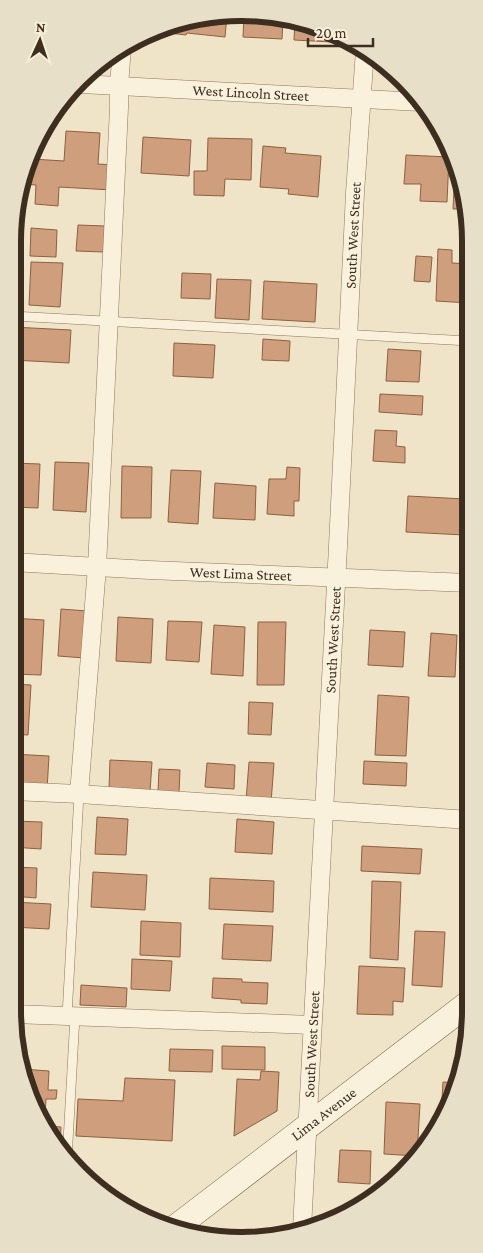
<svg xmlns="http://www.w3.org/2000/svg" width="483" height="1253" font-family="'Crimson Pro',serif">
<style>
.building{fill:#cf9f7d;stroke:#8d5f41}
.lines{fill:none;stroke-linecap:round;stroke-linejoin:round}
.lane-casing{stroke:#8d765c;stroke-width:10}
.street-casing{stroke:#8d765c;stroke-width:19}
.secondary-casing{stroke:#6f573f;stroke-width:26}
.lane{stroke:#faf1dc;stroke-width:9}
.street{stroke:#faf1dc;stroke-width:18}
.secondary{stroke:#faf1dc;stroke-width:25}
.labels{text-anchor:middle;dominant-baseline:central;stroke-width:4;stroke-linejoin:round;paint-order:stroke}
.street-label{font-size:15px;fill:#3d2e20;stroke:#f7eed8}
.rim{fill:none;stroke:#3d2e20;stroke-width:6}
</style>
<rect width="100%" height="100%" fill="#f0e4c8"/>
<!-- building -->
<g class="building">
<path d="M212,14l15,1 -2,22 -38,-4 -1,2 -26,-3z"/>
<path d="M244,17l39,2 -1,20 -39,-2z"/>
<path d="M295,20h6l32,14 -1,8 -38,-2z"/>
<path d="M66,131l34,2 -2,31 16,1 -2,25 -53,-3 -1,19 -23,-2 1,-19 -13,-1 1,-9 8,-16 32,2z"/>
<path d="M143,137l48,3 -2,36 -48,-3z"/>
<path d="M208,138l44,1 -1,41 -26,-1 -1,17 -30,-1v-24h13z"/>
<path d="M263,146l23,2 -1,5 36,3 -3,41 -30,-3 1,-5 -29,-2z"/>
<path d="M406,155l43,2 -2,45 -27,-1 1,-17h-17z"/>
<path d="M455,168l13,41h-15z"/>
<path d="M78,225l27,1 -1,26 -28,-1z"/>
<path d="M31,228l26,2 -1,27 -26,-1z"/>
<path d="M438,249l14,1v13l17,1v39l-33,-2z"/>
<path d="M416,256l16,1 -2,25 -16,-1z"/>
<path d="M31,262l32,1 -3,44 -31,-2z"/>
<path d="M182,273l29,1 -1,25 -29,-1z"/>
<path d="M217,279l34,1 -2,40 -34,-2z"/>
<path d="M264,281l53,3 -2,38 -53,-3z"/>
<path d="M12,327l59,3 -2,33 -57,-3z"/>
<path d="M263,339l27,2 -1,20 -27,-1z"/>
<path d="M174,343l41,2 -2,33 -40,-2z"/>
<path d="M388,349l33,2 -2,31 -33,-1z"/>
<path d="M380,394l43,2 -1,19 -43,-3z"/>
<path d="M375,430l22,1 -1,15 9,1v16l-32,-2z"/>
<path d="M55,462l34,1 -3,49 -33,-2z"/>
<path d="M13,463l27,1 -2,44 -26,-1z"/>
<path d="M122,466l30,1 -1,51h-30z"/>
<path d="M287,467l13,1 -1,33h-5v15l-27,-2 2,-35h17z"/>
<path d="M171,470l30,1 -3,53 -30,-2z"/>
<path d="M215,483l41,3 -1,34 -42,-2z"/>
<path d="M408,496l57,3 -1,36 -58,-3z"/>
<path d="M61,609l26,2 -2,47 -27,-2z"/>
<path d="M118,617l35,2 -2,44 -35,-2z"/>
<path d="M12,618l32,2 -3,55 -29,-1z"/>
<path d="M168,621l34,1 -3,40 -33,-2z"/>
<path d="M258,622h28l-2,63h-27z"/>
<path d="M214,625l31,2 -2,49 -32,-2z"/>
<path d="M370,630l35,2 -2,35 -35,-2z"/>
<path d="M431,633l26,2 -2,42 -27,-1z"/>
<path d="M466,637h4v44l-7,-1z"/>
<path d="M12,684l19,1 -3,50 -16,-1z"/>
<path d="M378,695l31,2 -3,59 -31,-1z"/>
<path d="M249,702l24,1 -2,32 -23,-1z"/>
<path d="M12,754l37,2 -2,34 -35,-2z"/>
<path d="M110,760l42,2 -2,30 -41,-2z"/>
<path d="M364,761l43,2 -1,23 -43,-2z"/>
<path d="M249,762l25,1 -3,40 -25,-2z"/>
<path d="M207,763l28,2 -1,24 -29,-2z"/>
<path d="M159,769l21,1 -1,23 -21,-1z"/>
<path d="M97,817l31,2 -2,36 -31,-1z"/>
<path d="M237,819l37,3 -2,32 -37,-2z"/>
<path d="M12,821l30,1 -1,27 -29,-2z"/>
<path d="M463,845l7,1v35h-9z"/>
<path d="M362,846l60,3 -2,25 -59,-3z"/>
<path d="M12,867l25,1 -1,30 -24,-2z"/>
<path d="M93,872l54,3 -2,35 -54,-3z"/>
<path d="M210,878l64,3 -1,31 -64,-3z"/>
<path d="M372,881l29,1 -3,78 -28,-2z"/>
<path d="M12,902l39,2 -2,25 -37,-2z"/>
<path d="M141,921l40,2 -1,34 -40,-2z"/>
<path d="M224,924l49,2 -2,35 -49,-2z"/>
<path d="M415,931l30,1 -3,55 -30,-2z"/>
<path d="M132,959l40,2 -2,30 -39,-2z"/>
<path d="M12,966h6l-2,31h-4z"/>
<path d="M359,966l46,2 -2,34 -10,-1v14l-36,-1z"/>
<path d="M213,978l29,1v3l26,1 -1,21 -26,-1v-3l-29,-2z"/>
<path d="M81,985l46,3 -1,19 -46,-2z"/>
<path d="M222,1046l43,1v23l-43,-1z"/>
<path d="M170,1049l43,1 -1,22 -43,-1z"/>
<path d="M22,1069l27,2 -1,19h9l-1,9h-10l-1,17 -3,-1 -17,-30z"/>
<path d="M261,1071l18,1 -2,39 -43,25 3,-57 23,1z"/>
<path d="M125,1078l50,2 -3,61 -96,-5 2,-37 45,2z"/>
<path d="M443,1082l14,1 -16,32z"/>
<path d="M386,1102l34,2 -3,52 -33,-2z"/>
<path d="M48,1126l13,1 -1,19z"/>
<path d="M340,1150l31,1 -1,33 -32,-2z"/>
</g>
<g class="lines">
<!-- lane casing -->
<g class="lane-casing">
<g id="lane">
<path d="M12,316l457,25"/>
<path d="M67,1016l12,-222"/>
<path d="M67,1159l8,-143"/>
</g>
</g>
<!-- street casing -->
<g class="street-casing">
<g id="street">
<path id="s1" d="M81,84l340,18"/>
<path id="s2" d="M12,562l137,8 320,13"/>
<path d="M12,791l67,3 391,26"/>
<path d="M79,794l18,-227 22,-459v-22l3,-39"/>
<path d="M13,1014l299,11"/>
<path id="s3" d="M302,1229l36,-683 17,-353 10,-143"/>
</g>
</g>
<!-- secondary casing -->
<g class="secondary-casing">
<g id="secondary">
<path id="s4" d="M176,1227l294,-225"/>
</g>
</g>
<!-- lane -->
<use href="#lane" class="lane"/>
<!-- street -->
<use href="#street" class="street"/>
<!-- secondary -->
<use href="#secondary" class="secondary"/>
</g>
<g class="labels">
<!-- street labels -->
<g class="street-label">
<text stroke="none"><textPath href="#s1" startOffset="170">West Lincoln Street</textPath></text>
<text stroke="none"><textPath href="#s3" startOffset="995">South West Street</textPath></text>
<text stroke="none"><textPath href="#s2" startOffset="229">West Lima Street</textPath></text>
<text stroke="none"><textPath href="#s3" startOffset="590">South West Street</textPath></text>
<text stroke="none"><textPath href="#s3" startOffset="185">South West Street</textPath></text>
<text stroke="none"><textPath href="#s4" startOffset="186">Lima Avenue</textPath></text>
</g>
</g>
<!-- crop -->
<path d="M0 0H483V1253H0ZM241 21H242A220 220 0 0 1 462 241V1012A220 220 0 0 1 242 1232H241A220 220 0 0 1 21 1012V241A220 220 0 0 1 241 21Z" fill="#e8dfc9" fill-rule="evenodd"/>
<path class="rim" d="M241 21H242A220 220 0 0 1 462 241V1012A220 220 0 0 1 242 1232H241A220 220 0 0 1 21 1012V241A220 220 0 0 1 241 21Z"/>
<!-- north arrow -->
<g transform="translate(40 40) rotate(3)" stroke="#f7eed8" stroke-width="4" paint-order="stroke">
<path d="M0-4L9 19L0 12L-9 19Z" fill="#3d2e20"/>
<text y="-8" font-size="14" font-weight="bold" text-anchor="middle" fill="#3d2e20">N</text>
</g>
<!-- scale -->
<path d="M308 38v8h65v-8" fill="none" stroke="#3d2e20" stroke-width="2.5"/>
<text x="316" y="38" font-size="15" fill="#3d2e20" stroke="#f7eed8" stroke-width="4" paint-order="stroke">20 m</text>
</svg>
